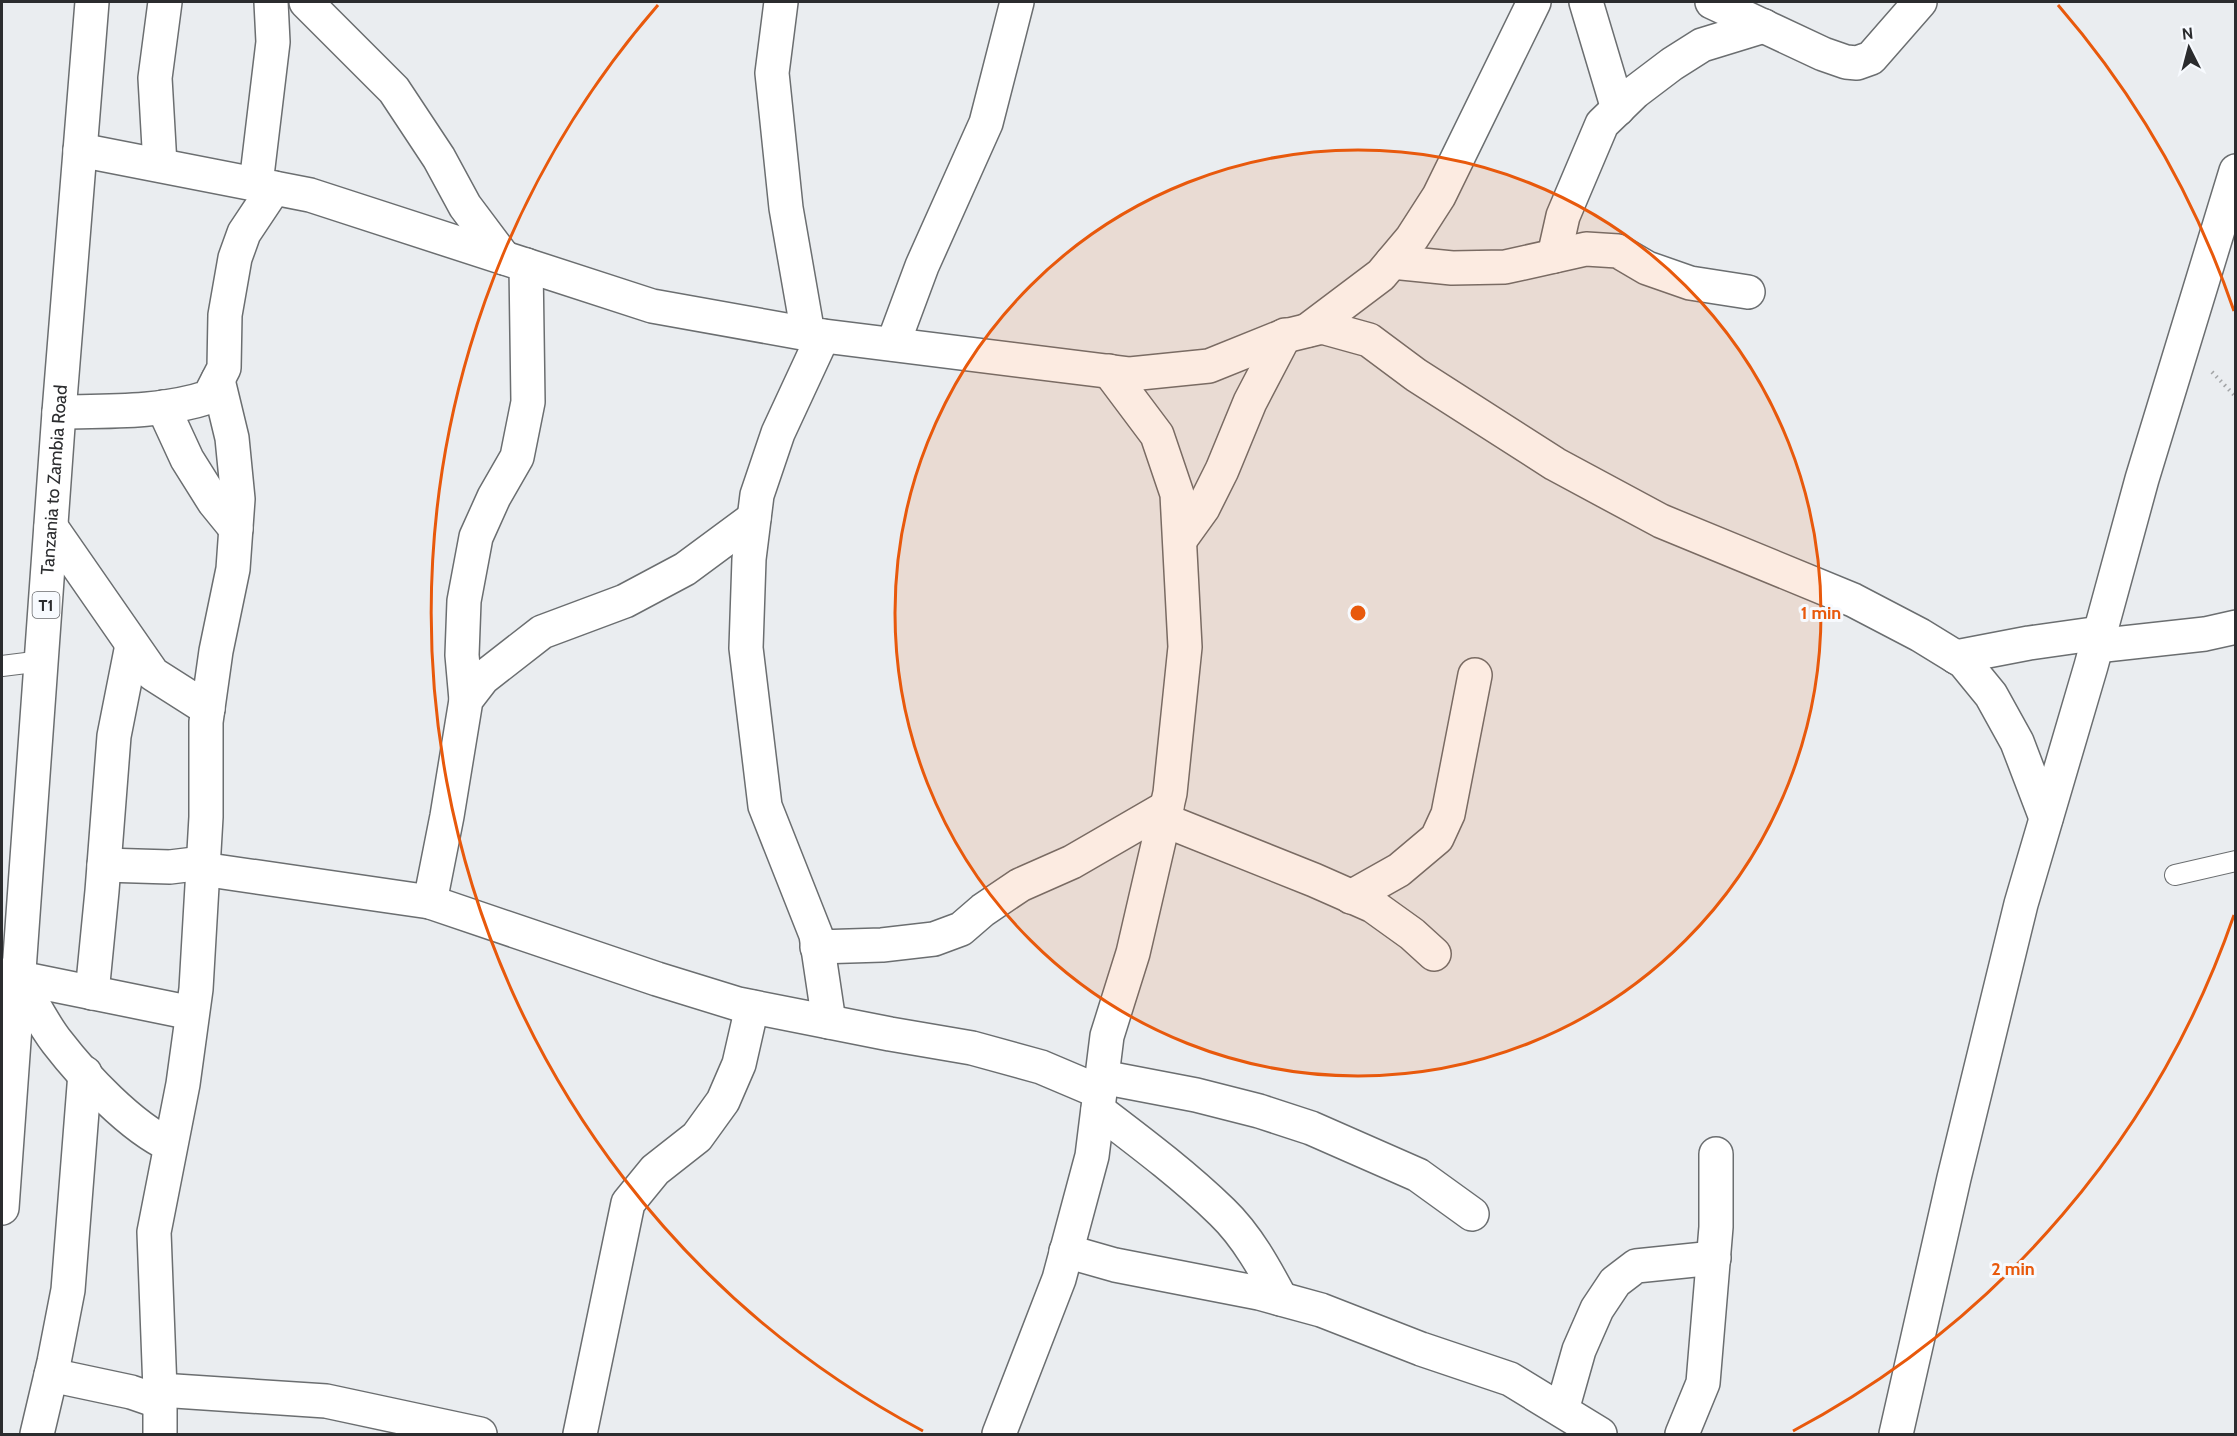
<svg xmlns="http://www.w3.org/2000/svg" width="2237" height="1436" font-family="Cabin,sans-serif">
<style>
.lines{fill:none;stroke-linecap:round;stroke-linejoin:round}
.lane-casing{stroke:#6b6e70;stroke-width:22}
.street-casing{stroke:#6b6e70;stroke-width:36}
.highway-casing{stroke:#6b6e70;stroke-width:36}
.path{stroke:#a2a4a6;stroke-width:4;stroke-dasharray:1.5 4.5;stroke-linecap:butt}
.lane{stroke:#fff;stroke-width:20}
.street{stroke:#fff;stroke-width:33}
.highway{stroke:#fff;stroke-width:33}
.ring{fill:none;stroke:#e8590c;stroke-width:3}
.labels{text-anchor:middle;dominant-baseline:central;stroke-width:6;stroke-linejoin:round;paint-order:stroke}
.shield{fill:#f7fafe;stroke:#686a6c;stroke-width:1.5}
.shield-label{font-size:16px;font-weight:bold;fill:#2b2c2e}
.street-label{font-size:18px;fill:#2b2c2e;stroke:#f7fafe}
.centre{fill:#e8590c;stroke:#f7fafe;stroke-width:3}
.ring-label{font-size:18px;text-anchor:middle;font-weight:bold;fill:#e8590c;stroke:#f7fafe;stroke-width:6;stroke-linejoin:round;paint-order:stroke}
</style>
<rect width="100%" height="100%" fill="#eaedf0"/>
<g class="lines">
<!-- lane casing -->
<g class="lane-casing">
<g id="lane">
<path d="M2,666l40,-5"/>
<path d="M2175,875l61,-14"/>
</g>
</g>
<!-- street casing -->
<g class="street-casing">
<g id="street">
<path d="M306,2l88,88 45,68 26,48 39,52"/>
<path d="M781,2l-9,71 14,135 22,126"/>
<path d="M1586,2l32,107"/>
<path d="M1712,2l111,52 23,8 11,1 14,-5 49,-56"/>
<path d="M80,150l230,45 342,111 156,28 322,40 79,-8 72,-29 41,-10 47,13 47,35 139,89 106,57 192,79 67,35 44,27 27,33 26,47 29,76"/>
<path d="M160,165l-5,-87 10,-76"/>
<path d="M256,184l17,-142 -2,-40"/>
<path d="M1554,256l9,-40 39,-92 33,-32 37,-28 30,-19 62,-19"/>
<path d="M1392,262l60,6 53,-1 81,-18 32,2 29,17 43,15 58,9"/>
<path d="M1308,330l73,-55 31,-37 27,-42 95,-194"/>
<path d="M823,336l-45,97 -21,62 -8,64 -3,89 19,158 51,129 13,87"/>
<path d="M893,344l29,-78 64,-143 31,-121"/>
<path d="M163,407l24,52 27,43 22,27"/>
<path d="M59,412c50,-1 102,1 150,-15l15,-29 1,-53 10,-57 9,-25 30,-45"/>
<path d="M51,527l102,147 55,35"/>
<path d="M1180,540l23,-32 19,-38 28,-68 35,-67"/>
<path d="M2096,646l109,-12 31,-7"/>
<path d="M1956,657l73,-14 71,-10"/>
<path d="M466,700l-4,-45 2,-54 12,-64 18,-40 23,-40 11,-55 -2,-137"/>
<path d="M1164,820l150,60 59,26 39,28 22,20"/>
<path d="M104,865l66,2 33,-4"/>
<path d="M202,869l228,33 227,77 81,25 152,30 82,14 69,19 59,25"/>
<path d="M1351,897l48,-27 38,-32 11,-24 27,-139"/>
<path d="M430,902l17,-86 19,-116 17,-22 59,-46 83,-31 60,-32 69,-51"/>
<path d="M817,947l65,-2 52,-6 27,-10 22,-19 37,-25 52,-23 95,-55"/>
<path d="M5,975l187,38"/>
<path d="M18,978c13,21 24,45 39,64 27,35 74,85 113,103"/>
<path d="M92,993l10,-102 12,-155 18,-91"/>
<path d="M1102,1077l94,18 63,16 52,17 107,47 54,39"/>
<path d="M1098,1110c42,32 86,65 124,102 25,24 43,57 59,87"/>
<path d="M1066,1251l49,14 144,28 62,17 100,39 89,30 90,55"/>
<path d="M51,1375l80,17 29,10"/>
<path d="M160,1390l166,11 154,33"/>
<path d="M1562,1410l17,-60 18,-41 18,-27 21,-16 78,-8"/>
<path d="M37,1434l17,-72 14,-72 17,-217"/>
<path d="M160,1434v-44l-6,-158 29,-148 13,-95 10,-172v-95l10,-71 17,-82 5,-70 -6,-61 -14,-58"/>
<path d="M580,1434l48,-231 27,-33 42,-33 26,-36 16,-37 13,-57"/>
<path d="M999,1434l60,-155 33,-123 15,-120 26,-83 37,-160 15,-146 -8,-153 -20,-59 -48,-64"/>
<path d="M1682,1434l21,-51 13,-156v-73"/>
<path d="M1896,1434l58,-256 67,-274 70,-238 51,-187 94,-308"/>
</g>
</g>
<!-- highway casing -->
<g class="highway-casing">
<g id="highway">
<path id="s1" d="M2,1208l57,-796 33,-410"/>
</g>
</g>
<!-- path -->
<path class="path" d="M2212,372l24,25"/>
<!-- lane -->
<use href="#lane" class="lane"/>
<!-- street -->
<use href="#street" class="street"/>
<!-- highway -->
<use href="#highway" class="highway"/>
</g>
<!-- distance rings -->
<circle cx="1358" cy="613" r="463" fill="#e8590c" fill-opacity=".12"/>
<g class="ring">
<circle cx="1358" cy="613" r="463"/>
<path d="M2234 915A927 927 0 0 1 1793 1431M923 1431A927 927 0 0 1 658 5M2058 5A927 927 0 0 1 2234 311"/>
</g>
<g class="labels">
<!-- shield labels -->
<rect class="shield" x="32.5" y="592" width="27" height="26" rx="4.5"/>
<g class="shield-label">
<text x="46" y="605">T1</text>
</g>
<!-- street labels -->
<g class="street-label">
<text stroke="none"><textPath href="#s1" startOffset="730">Tanzania to Zambia Road</textPath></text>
</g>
</g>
<circle cx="1358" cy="613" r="9" class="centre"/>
<g class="ring-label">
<text x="1821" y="619">1 min</text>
<text x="2013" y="1275">2 min</text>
</g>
<!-- border -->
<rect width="2237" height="1436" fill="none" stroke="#2b2c2e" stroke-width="6"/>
<!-- north arrow -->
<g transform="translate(2189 48) rotate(354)" stroke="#f7fafe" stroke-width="4.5" paint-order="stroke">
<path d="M0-4.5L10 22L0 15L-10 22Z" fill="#2b2c2e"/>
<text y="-9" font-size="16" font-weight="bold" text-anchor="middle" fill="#2b2c2e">N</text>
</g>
</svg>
